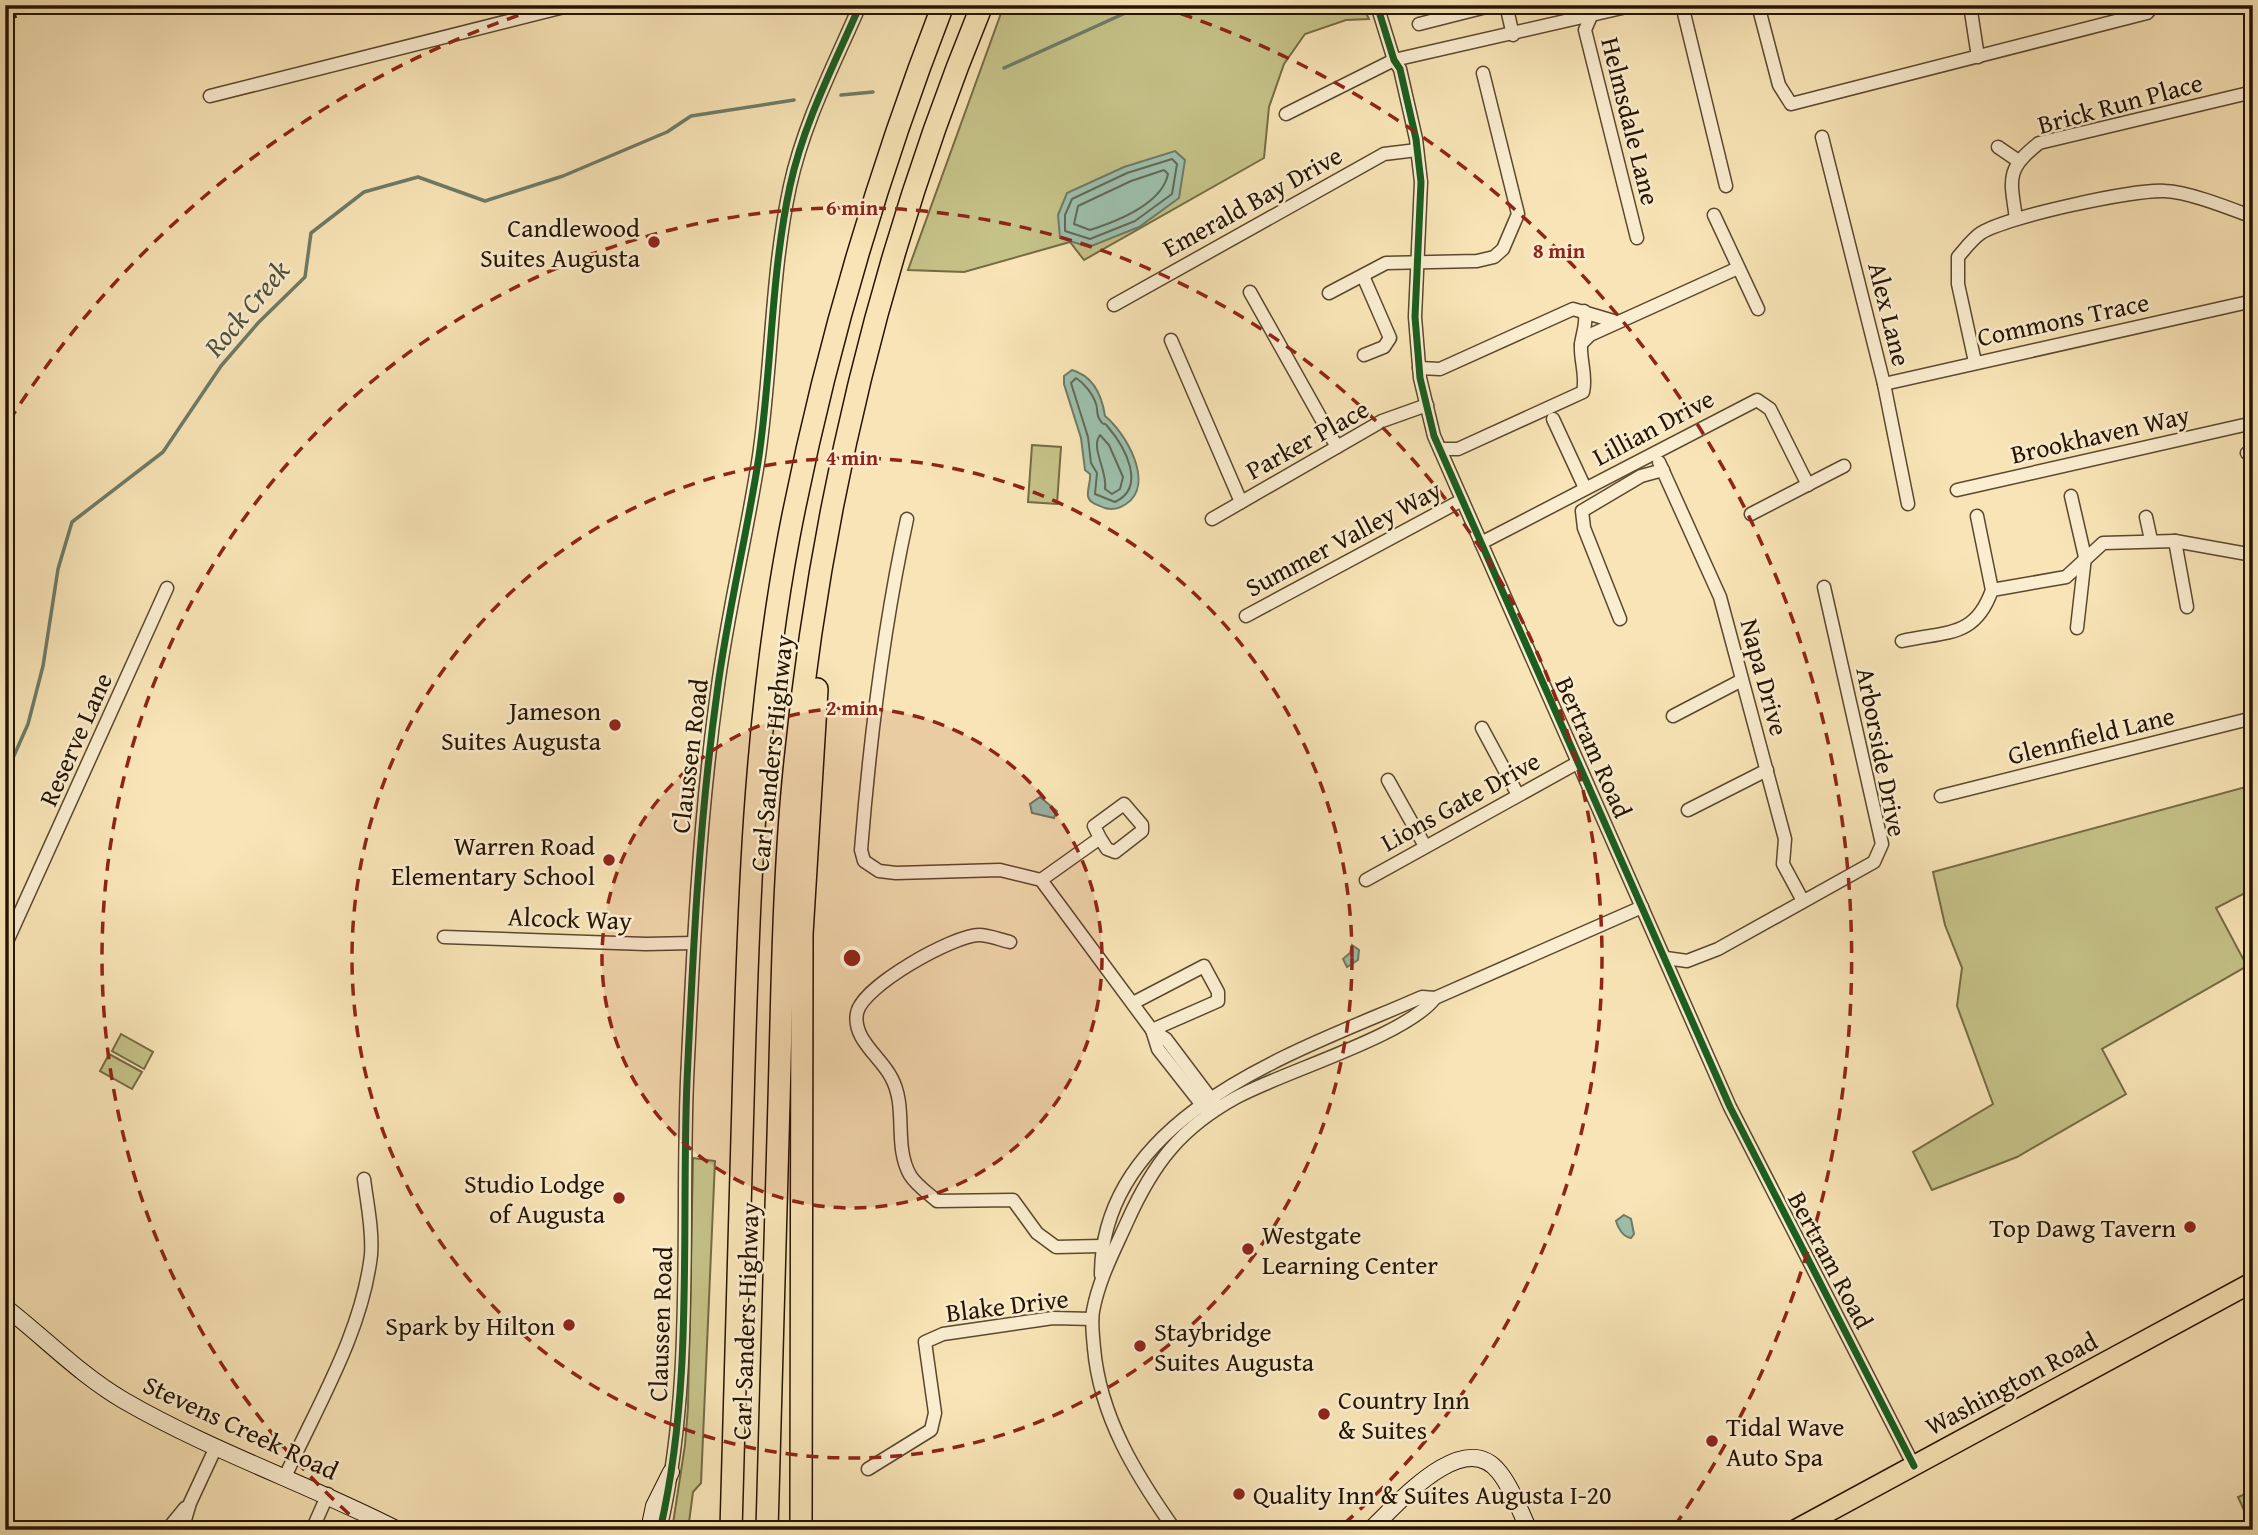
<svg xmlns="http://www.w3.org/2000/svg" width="2258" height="1535" font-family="'Gentium Book Plus',serif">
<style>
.green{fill:#c5c288;stroke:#756b44;stroke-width:2}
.water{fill:#9dbfac;stroke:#6d7b67;stroke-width:2}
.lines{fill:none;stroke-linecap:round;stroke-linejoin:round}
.shore{stroke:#616a56;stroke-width:2}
.stream{stroke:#6d7b67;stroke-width:3.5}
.street-casing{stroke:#5a482e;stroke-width:15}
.secondary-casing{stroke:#251400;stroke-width:18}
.primary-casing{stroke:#251400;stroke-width:22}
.highway-casing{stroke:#251400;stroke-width:24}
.street{stroke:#faedd0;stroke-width:12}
.secondary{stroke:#faedd0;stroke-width:16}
.primary{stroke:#f8e4b6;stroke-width:19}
.highway{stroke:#f8e4b6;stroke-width:21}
.rail{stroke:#251400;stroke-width:3.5;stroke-dasharray:12 12;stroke-linecap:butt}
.cycleway-casing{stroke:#faedd0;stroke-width:11}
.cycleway{stroke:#1b5e20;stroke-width:7}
.ring{fill:none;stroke:#8f2418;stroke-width:3.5;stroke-dasharray:12 9}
.poi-dot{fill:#8f2418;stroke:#faedd0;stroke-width:2.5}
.labels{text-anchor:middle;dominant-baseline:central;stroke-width:5;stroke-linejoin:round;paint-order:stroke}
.street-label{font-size:26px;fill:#251400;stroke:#faedd0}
.poi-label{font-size:26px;fill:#251400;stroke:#faedd0;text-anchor:end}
.water-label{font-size:28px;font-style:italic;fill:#4f503c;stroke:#faedd0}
.centre{fill:#8f2418;stroke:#faedd0;stroke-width:3.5}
.ring-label{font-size:21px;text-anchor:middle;font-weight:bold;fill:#8f2418;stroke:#faedd0;stroke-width:5;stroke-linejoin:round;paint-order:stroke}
</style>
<rect width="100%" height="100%" fill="#f8e4b6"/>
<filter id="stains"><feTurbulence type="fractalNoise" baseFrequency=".00286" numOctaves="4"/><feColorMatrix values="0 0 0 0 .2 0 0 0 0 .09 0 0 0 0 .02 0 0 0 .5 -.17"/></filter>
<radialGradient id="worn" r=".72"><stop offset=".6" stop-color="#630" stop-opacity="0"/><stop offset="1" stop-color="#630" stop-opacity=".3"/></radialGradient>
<!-- green -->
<g class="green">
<path d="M1004,5h358l7,14 -23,1 -41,14 -21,30 -15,43 -5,51 -180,102 -14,-18 -106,30 -56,-2z"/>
<path d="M1032,445l29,2 -4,57 -29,-2z"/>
<path d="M2253,785v104l-37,19 31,58 -145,83 24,45 -109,63 -85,33 -19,-38 80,-48 -36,-98 5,-38 -17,-43 -12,-53z"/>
<path d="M121,1034l32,18 -9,17 -32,-18z"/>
<path d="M109,1054l33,18 -10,17 -32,-18z"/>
<path d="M693,1158l22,3 -14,322 -8,9 -5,38h-16l13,-85 3,-38z"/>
<path d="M2253,1491v39l-15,-33z"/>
</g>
<!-- water -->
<g class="water">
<path d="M1175,151l10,9 -6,38 -40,29 -50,20 -29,-9 -2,-23 9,-22 57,-26z"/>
<path d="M1072,370c21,6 30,26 33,46 20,16 51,68 21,88 -9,6 -17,7 -26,2 -5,-2 -11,-4 -12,-10 -1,-7 3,-15 2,-22l-5,-4 -4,-32 -17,-54v-8z"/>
<path d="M1040,797l17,14 -3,7 -22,-5 -2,-9z"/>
<path d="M1352,945l7,5 -1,10 -11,7 -4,-8 7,-6z"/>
<path d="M1624,1215l7,4 3,15 -3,4c-8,-1 -13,-10 -15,-17z"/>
</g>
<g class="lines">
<!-- shore -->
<g class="shore">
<path d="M1172,159l5,5 -5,30 -37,27 -45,18 -25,-8v-16l7,-16 55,-26z"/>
<path d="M1164,170l4,4c-6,30 -50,47 -78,56l-16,-6 4,-18 53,-25z"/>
<path d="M1076,378c8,5 17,16 20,26 2,5 0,11 4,16 5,8 3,0 8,7 17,20 39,60 7,75l-20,-8 2,-21 -6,-10 -3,-26 -17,-54z"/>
<path d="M1100,435l9,10 14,32 -3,12 -8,5 -7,-5c3,-18 -15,-41 -5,-54z"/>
</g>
<!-- stream -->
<g class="stream">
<path d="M1004,68l139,-63"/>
<path d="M841,95l32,-3"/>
<path d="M5,776l23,-52 15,-58 15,-97 14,-47 91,-70 58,-86 37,-43 47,-46 6,-44 53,-41 54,-15 67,24 78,-25 104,-44 24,-16 103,-16"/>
</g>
<!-- street casing -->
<g class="street-casing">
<g id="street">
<path d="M1377,5l17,55 6,9 16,70 5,43 -6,135 5,61 14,58 296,671 184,359"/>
<path d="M1506,5l7,30"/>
<path d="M1588,5l3,11 -6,14 52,208"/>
<path d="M1682,5l44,181"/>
<path d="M1758,5l21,80 12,19 356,-91 7,-8"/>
<path d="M1970,5l8,52"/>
<path d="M1419,24l75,-19"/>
<path d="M210,96l362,-91"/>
<path d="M1286,114l108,-54 241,-55"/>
<path d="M1822,137l62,247 24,120"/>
<path d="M1998,147l19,13"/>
<path d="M1714,215l44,94"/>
<path d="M2016,218c-6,-40 -10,-49 23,-75l214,-51"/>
<path d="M1363,276l27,62 -6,9 -20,8"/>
<path d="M1250,292l87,155"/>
<path d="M1329,293l57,-30 91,-2 17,-4 9,-8 15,-35 -35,-141"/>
<path d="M1114,305l270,-151 33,-4"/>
<path d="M1171,340l70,162"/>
<path d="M1581,344l9,-9 148,-67"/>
<path d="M1975,362l-17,-78v-27c7,-8 14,-18 23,-24 25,-16 153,-44 184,-42 24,1 64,17 88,26"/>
<path d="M1419,368l21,1 133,-60 44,13"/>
<path d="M1884,384l369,-83"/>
<path d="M1553,419l32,69"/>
<path d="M1440,449h18l125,-57c4,-16 -3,-31 -2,-47 1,-11 7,-24 3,-34"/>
<path d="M2247,453l6,-2"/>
<path d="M1659,462l61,135 65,242 -2,25 20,37"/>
<path d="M1957,490l296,-67"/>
<path d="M2071,496l14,61 -8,71"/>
<path d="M1751,514l93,-48"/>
<path d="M1977,516l15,74"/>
<path d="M2146,517l5,23"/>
<path d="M907,519c-24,110 -37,219 -46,331l3,11 15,10 17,2 104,-3 41,10 111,150 14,9 52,69"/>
<path d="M1212,519l170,-98 45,-16"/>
<path d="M2175,541l12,66"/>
<path d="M1481,543l276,-143 13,9 38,76"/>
<path d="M1246,616l216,-116"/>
<path d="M1620,619l-36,-91 -2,-17 59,-35 22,-6"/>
<path d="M1902,641c45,-10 73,-3 90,-51l74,-13 37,-34 72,-2 78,14"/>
<path d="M1673,716l69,-36"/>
<path d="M1482,728l36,67"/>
<path d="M1388,780l37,66"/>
<path d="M1941,796l312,-78"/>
<path d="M1688,810l79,-40"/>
<path d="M1041,880l59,-42 -6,-12 30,-22 18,21v6l-27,21 -8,-3 -7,-11"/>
<path d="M1366,880l211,-117"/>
<path d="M444,937l202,7 47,-1"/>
<path d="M1010,942c-9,-2 -21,-7 -31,-7 -25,0 -117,51 -122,78 -5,26 24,44 34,64 17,30 2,68 19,98 6,10 19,19 27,26l76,-1 24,33 19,14 45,-1"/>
<path d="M5,946l162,-358"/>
<path d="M1666,958l21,3 31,-12 156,-87 8,-18 -58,-257"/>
<path d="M1133,1003l71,-37 14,26v9l-66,29"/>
<path d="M1152,1030l6,19 48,61"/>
<path d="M1101,1275c0,-162 200,-225 321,-278l13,1"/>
<path d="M868,1469l63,-39 4,-17 -10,-71 18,-8 110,-16 39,1"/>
<path d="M285,1477c32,-71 77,-144 86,-222 2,-25 -4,-52 -7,-76"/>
<path d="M167,1530l18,-22"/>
<path d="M182,1530l8,-27 26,-56"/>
<path d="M312,1530l16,-36"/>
<path d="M660,1530c34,-146 21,-300 27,-449 6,-130 12,-259 30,-388 10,-79 30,-158 42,-237 13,-90 12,-182 31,-270 14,-64 44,-121 70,-181"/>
<path d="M1175,1530c-39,-55 -75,-113 -81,-182 -1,-12 -3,-25 -1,-37 6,-32 21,-60 34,-89 26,-58 53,-94 110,-125 48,-26 169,-61 198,-99l207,-91"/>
</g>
</g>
<!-- secondary casing -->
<g class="secondary-casing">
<g id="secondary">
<path d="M5,1307c40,31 74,67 118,93 88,51 185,84 275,130"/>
<path d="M649,1530l5,-24 17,-34"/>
<path d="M1370,1530c26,-24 93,-104 129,-58 13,16 21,39 30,58"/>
</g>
</g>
<!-- primary casing -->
<g class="primary-casing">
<path id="primary" d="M1795,1530l458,-248"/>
</g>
<!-- highway casing -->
<g class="highway-casing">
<g id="highway">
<path d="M731,1530c4,-143 8,-286 12,-428 5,-190 11,-380 46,-566 35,-182 87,-358 154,-531"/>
<path d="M767,1530c4,-143 8,-286 12,-429 3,-106 4,-213 14,-319 25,-266 87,-529 189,-777"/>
<path d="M801,1530l1,-596 15,-245"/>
</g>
</g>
<!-- street -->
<use href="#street" class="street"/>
<!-- secondary -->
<use href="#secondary" class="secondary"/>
<!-- primary -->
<use href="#primary" class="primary"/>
<!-- highway -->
<use href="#highway" class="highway"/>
<!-- rail -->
<path class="rail" d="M5,19l56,-14"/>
<!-- cycleway casing -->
<g class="cycleway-casing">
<g id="cycleway">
<path d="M1377,5l17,55 6,9 16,70 5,43 -6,135 5,61 14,58 296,671 184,359"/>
<path d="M660,1530c34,-146 21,-300 27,-449 6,-130 12,-259 30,-388 10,-79 30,-158 42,-237 13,-90 12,-182 31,-270 14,-64 44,-121 70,-181"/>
</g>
</g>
<!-- cycleway -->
<use href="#cycleway" class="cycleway"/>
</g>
<!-- distance rings -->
<circle cx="852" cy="958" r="250" fill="#8f2418" fill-opacity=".12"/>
<g class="ring">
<circle cx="852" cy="958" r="250"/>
<circle cx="852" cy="958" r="500"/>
<path d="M365 1528A750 750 0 1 1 1339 1528"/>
<path d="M9 421A1000 1000 0 0 1 543 7M1161 7A1000 1000 0 0 1 1676 1524"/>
</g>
<!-- markers -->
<g class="poi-dot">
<circle cx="654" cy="242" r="7"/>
<circle cx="615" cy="725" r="7"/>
<circle cx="609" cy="860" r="7"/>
<circle cx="619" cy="1198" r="7"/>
<circle cx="2190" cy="1227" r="7"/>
<circle cx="1248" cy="1249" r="7"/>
<circle cx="569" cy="1325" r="7"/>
<circle cx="1140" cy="1346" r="7"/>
<circle cx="1324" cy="1414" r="7"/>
<circle cx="1712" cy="1441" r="7"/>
<circle cx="1239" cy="1494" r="7"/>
</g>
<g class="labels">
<!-- street labels -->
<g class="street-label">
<text transform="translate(2120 103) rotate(-15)">Brick Run Place</text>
<text transform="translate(1631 121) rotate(76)">Helmsdale Lane</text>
<text transform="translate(1252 201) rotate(-29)">Emerald Bay Drive</text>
<text transform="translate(1890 314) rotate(76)">Alex Lane</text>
<text transform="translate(2063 319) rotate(-12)">Commons Trace</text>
<text transform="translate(1653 427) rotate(-28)">Lillian Drive</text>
<text transform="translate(2100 434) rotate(-13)">Brookhaven Way</text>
<text transform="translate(1307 439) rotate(-29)">Parker Place</text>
<text transform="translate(1343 538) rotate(-28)">Summer Valley Way</text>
<text transform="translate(1765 677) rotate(75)">Napa Drive</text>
<text transform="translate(2091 735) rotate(-14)">Glennfield Lane</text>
<text transform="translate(75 739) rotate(-66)">Reserve Lane</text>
<text transform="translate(1594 747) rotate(66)">Bertram Road</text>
<text transform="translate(1882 752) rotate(79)">Arborside Drive</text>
<text transform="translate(771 753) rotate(-84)">Carl Sanders Highway</text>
<text transform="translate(689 756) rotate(-83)">Claussen Road</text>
<text transform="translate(1460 801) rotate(-29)">Lions Gate Drive</text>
<text transform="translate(570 918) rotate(2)">Alcock Way</text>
<text transform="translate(1831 1260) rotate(62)">Bertram Road</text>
<text transform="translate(1007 1305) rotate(-7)">Blake Drive</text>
<text transform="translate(745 1321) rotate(-88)">Carl Sanders Highway</text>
<text transform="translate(660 1324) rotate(-88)">Claussen Road</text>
<text transform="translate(2011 1383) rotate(-28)">Washington Road</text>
<text transform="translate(241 1427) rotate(25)">Stevens Creek Road</text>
</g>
<!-- poi labels -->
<g class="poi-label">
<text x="640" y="227">Candlewood<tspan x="640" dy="30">Suites Augusta</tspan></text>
<text x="601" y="710">Jameson<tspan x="601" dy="30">Suites Augusta</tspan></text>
<text x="595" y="845">Warren Road<tspan x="595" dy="30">Elementary School</tspan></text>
<text x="605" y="1183">Studio Lodge<tspan x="605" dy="30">of Augusta</tspan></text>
<text x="2176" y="1227">Top Dawg Tavern</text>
<text x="1262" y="1234" text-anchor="start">Westgate<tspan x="1262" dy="30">Learning Center</tspan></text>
<text x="555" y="1325">Spark by Hilton</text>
<text x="1154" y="1331" text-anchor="start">Staybridge<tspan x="1154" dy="30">Suites Augusta</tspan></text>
<text x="1338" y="1399" text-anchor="start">Country Inn<tspan x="1338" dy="30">&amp; Suites</tspan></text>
<text x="1726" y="1426" text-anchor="start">Tidal Wave<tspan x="1726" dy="30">Auto Spa</tspan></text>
<text x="1253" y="1494" text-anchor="start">Quality Inn &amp; Suites Augusta I-20</text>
</g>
<!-- water labels -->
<g class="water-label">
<text transform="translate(246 308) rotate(-50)">Rock Creek</text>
</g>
</g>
<circle cx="852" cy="958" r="10" class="centre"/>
<g class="ring-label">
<text x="852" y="215">6 min</text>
<text x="1559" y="258">8 min</text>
<text x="852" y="465">4 min</text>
<text x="852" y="715">2 min</text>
</g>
<!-- margin -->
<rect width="2258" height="1535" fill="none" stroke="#f8e4b6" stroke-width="28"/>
<rect x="7" y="7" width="2244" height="1521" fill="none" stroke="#251400" stroke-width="3.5"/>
<rect x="14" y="14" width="2230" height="1507" fill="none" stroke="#251400" stroke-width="2"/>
<rect width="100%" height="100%" filter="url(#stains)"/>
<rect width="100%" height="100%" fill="url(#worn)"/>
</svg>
